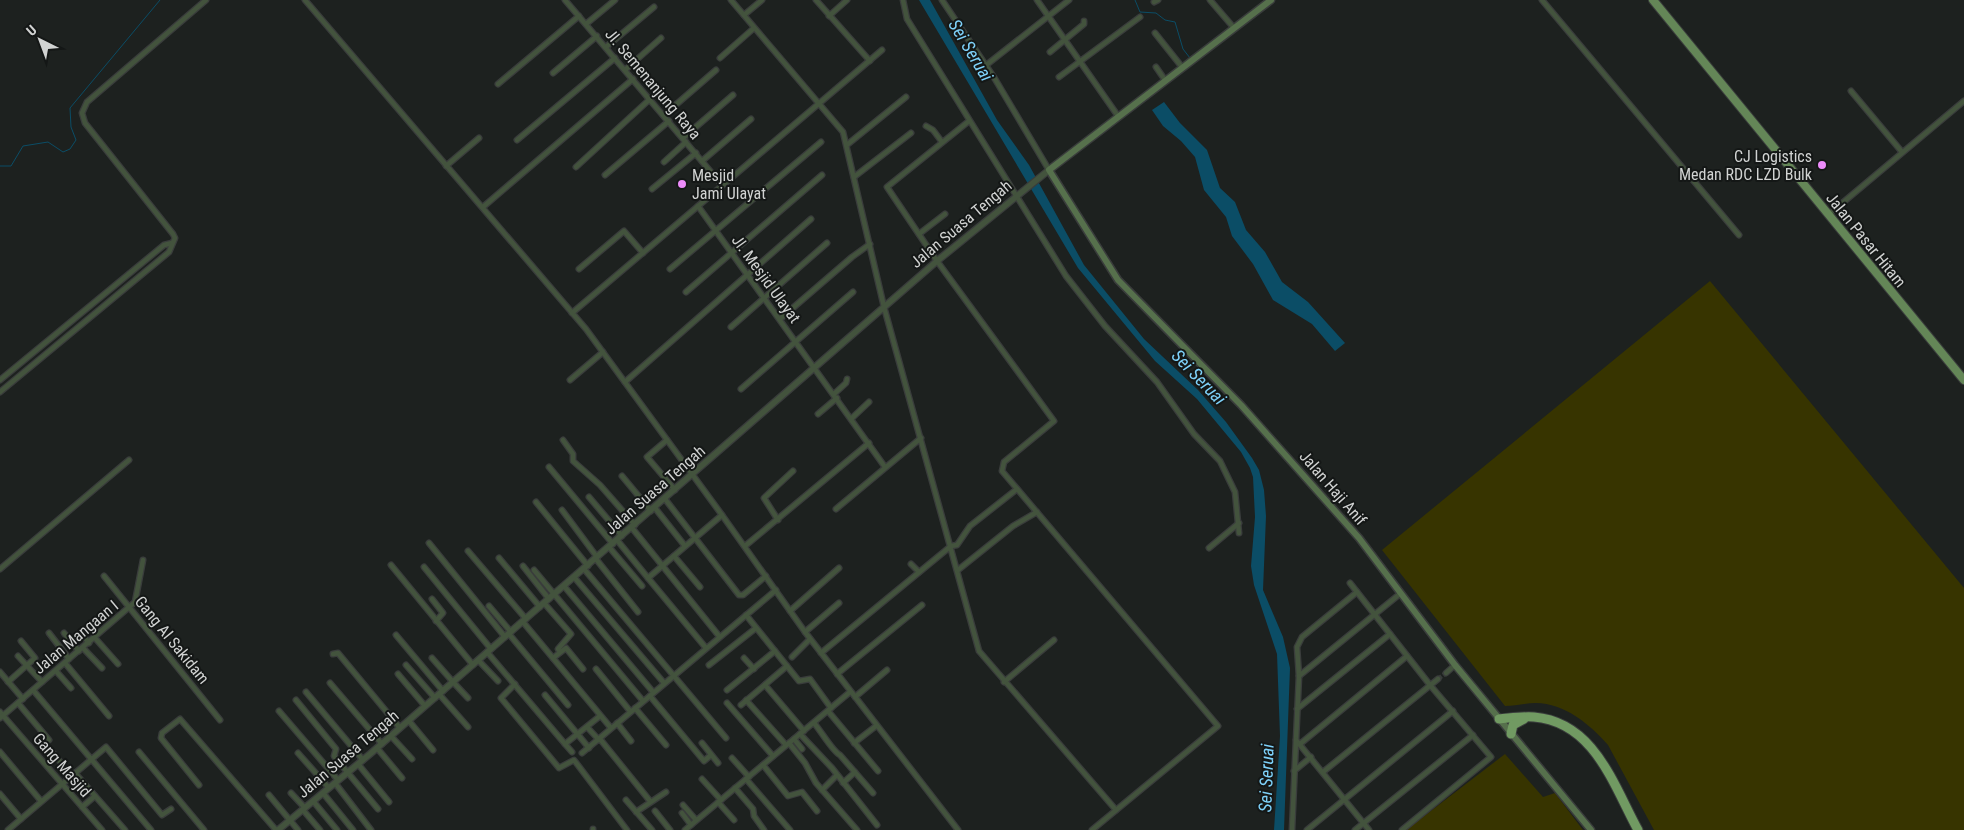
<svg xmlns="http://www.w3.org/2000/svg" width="1964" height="830" font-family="'Roboto Condensed',sans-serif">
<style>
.green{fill:#373400}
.water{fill:#0b4d66}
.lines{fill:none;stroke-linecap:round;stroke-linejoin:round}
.stream{stroke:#0b4d66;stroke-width:1}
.minor-tunnel{stroke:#383c3a;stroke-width:4.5;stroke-dasharray:4.5 2;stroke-linecap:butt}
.minor-casing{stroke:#3a3d3c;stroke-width:7}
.tertiary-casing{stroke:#3a3d3c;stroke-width:8}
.secondary-casing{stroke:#3a3d3c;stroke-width:9}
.primary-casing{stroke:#3a3d3c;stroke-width:10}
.motorway-casing{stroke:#3a3d3c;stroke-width:11}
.minor{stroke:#43533d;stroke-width:4.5}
.tertiary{stroke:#43533d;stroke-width:5.5}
.secondary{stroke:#56704c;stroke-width:6}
.primary{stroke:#648657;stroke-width:8}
.motorway{stroke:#719a62;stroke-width:9}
.poi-dot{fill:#ed8cfa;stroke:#141716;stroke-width:2}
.labels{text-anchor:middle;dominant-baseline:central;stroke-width:4;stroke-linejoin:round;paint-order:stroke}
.street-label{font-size:16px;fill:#d1d3d2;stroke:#141716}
.poi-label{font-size:16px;fill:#d1d3d2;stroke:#141716;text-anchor:end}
.water-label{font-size:18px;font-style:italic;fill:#7ed1f9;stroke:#141716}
</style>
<rect width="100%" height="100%" fill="#1d211f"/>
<!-- green -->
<g class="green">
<path d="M1710,281l254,307v242h-310l-46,-85c-17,-20 -44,-42 -72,-42 -10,0 -21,3 -31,3l-123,-156z"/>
<path d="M1505,754l38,43 12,-4 28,37h-177z"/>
</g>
<!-- water -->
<g class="water">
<path d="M919,0h11l67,120 32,45 55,100 60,74 54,51 28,32 26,36 7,12 5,20 2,26 -3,74 20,47 7,31 -6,162h-10l6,-94 -3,-82 -23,-69 -3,-19 4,-49 -2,-40 -3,-9 -9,-16 -44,-53 -42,-38 -77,-93z"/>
<path d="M1164,102l16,21 27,27 13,38 15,14 11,28 19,22 17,30 26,20 37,41 -10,8 -23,-27 -39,-24 -20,-36 -21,-28 -6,-19 -22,-27 -9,-33 -14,-16 -18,-15 -11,-16z"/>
</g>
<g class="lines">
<!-- stream -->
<g class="stream">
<path d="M1135,0l5,12 16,1 9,7 10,2 8,27 7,9"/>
<path d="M0,166h11l12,-20 25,-4 15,10 7,-3 6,-9 -5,-13 -1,-19 90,-108"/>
</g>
<!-- minor-tunnel -->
<path class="minor-tunnel" d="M1438,679l8,-6"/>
<!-- minor casing -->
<g class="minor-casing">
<g id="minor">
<path d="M305,0l281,329 136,186 83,117 153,198"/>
<path d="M565,0l157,185"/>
<path d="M731,0l112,132 41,175 95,344 137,159"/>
<path d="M816,0l54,61"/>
<path d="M903,0l4,19 159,257 39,50 52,56 37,52 26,27 15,31 4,41"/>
<path d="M942,0l53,79 54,91"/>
<path d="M1037,0l81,116"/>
<path d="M1210,0l24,28"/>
<path d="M1542,0l197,235"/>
<path d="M1154,2l4,-2"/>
<path d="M744,15l18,-15"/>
<path d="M829,16l18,-16"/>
<path d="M586,24l29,-24"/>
<path d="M1155,33l27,34"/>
<path d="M606,47l48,-40"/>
<path d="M1050,52l34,-28v-3"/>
<path d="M720,58l34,-30"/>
<path d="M985,66l84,-66"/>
<path d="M1156,67l9,13"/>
<path d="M625,70l36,-32"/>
<path d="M553,73l44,-37"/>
<path d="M1059,77l81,-60"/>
<path d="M498,84l81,-68"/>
<path d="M1851,91l51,61"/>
<path d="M664,115l52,-45"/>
<path d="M969,121l-82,66 50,74 117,160 -50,41 -2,9 216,255 -126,104"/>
<path d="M926,126l7,4 9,12"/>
<path d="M683,138l50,-43"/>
<path d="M517,140l98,-82"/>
<path d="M848,144l58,-47"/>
<path d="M702,161l49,-42"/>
<path d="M664,162l22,-20"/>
<path d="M446,166l33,-28"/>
<path d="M576,167l74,-68"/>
<path d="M605,175l64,-54"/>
<path d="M854,177l57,-44"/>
<path d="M652,189l44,-36"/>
<path d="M698,206l187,261"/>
<path d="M483,207l150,-128"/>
<path d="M1828,215l136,-114"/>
<path d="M919,234l26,-20"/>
<path d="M579,269l45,-38 19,22"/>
<path d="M670,269l151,-127"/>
<path d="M686,292l136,-117"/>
<path d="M572,313l310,-263"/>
<path d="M780,319l72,-62 18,-13"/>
<path d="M731,327l96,-84"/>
<path d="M0,380l164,-135 8,-2"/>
<path d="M570,380l33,-28"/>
<path d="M625,382l186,-163"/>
<path d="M741,389l112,-97"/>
<path d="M0,392l169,-140 6,-14 -2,-4 -88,-111 -3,-10 5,-11 119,-102"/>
<path d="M834,394l12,-11 1,-4"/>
<path d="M818,414l19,-16"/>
<path d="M852,418l17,-16"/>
<path d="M563,440l10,14v7l27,24 35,40"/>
<path d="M667,440l-20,17 28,33"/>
<path d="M549,467l64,77"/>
<path d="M622,476l29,35"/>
<path d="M589,497l33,39"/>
<path d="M665,499l74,96h4l23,-19"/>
<path d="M536,502l52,64"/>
<path d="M655,508l30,38"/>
<path d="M836,509l85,-71"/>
<path d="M562,510l35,47"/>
<path d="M778,520l-14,-22 29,-27"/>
<path d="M632,528l87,108"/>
<path d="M617,540l31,38"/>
<path d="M429,543l76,94"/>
<path d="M745,546l124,-103"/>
<path d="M609,547l33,39"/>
<path d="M1209,548l30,-25"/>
<path d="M468,551l58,68"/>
<path d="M674,556l26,31"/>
<path d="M499,558l41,49"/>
<path d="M596,559l42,53"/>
<path d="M911,564l8,8"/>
<path d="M391,565l82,100"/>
<path d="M523,566l26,33"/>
<path d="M424,567l67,82"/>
<path d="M0,569l129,-109"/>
<path d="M584,569l142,169"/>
<path d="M534,570l109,131"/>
<path d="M958,570l55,-44 24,-14"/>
<path d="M104,576l116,144"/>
<path d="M574,577l90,106"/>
<path d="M1350,583l80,102 61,72 -89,73"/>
<path d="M564,586l89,106"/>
<path d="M1357,592l-55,45 -5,10 2,29 -3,64 73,90"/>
<path d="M432,599l11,14 -7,8"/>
<path d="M544,603l27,31 -13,15 2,3"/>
<path d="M489,606l22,26"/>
<path d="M790,611l49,-43"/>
<path d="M746,615l53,66 11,-2 21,29"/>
<path d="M523,622l88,106"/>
<path d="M805,632l34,-29"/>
<path d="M49,633l20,26"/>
<path d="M64,633l15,18"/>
<path d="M81,633l8,10"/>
<path d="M509,634l59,71"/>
<path d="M396,635l47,56"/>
<path d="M95,638l23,26"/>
<path d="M83,648l19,20"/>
<path d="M706,648l-58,-70 74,-63"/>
<path d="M487,652l78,92"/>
<path d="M821,653l130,-107 6,-1 13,-19 47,-37"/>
<path d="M333,654l5,-1 62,75"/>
<path d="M18,656l24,26"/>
<path d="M792,657l18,-18"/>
<path d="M432,658l21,24"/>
<path d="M553,658l13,-10 17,21"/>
<path d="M744,658l10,11"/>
<path d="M478,660l20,21"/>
<path d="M65,663l44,53"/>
<path d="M406,665l29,33"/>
<path d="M709,665l47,-37"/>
<path d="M596,669l34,42"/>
<path d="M56,671l15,17"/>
<path d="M0,672l23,27"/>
<path d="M1446,673l9,-8"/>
<path d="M398,674l27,32"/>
<path d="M837,674l85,-69"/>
<path d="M1299,676l102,-83"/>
<path d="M8,682l27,-24 -14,-17"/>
<path d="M453,682l15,16"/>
<path d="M1004,682l50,-42"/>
<path d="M330,683l52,61"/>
<path d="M515,684l-14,14 58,70 15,-8 53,70"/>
<path d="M765,685l39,46"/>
<path d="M33,690l118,140"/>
<path d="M727,690l48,-39"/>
<path d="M306,692l57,68"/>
<path d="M439,694l29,33"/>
<path d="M545,695l44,53"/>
<path d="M650,696l54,65 7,-6"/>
<path d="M855,697l32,-27"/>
<path d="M296,700l40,49 -2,7 44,53"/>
<path d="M746,700l40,45"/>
<path d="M18,703l31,37"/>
<path d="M727,703l46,53"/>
<path d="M741,705l46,-39"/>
<path d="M635,708l31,37"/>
<path d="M1297,709l93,-75"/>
<path d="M279,711l59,69"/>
<path d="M828,711l50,60"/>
<path d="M0,712l102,118"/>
<path d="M0,718l135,-116 8,-42"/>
<path d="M409,721l24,29"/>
<path d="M617,723l14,18"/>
<path d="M814,723c7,8 19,29 26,32l33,38"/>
<path d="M587,727l12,13"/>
<path d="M800,734l32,34 45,57"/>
<path d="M391,736l21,23"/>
<path d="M600,739l50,62"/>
<path d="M794,739l8,10"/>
<path d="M702,743l16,20"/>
<path d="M789,743l16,20 11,20 41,47"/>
<path d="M854,743l22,-17"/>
<path d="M1300,744l107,-88"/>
<path d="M377,748l25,30"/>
<path d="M0,752l41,49"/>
<path d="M139,752l65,78"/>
<path d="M572,752l-7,-8 35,-28"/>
<path d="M53,753l18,22"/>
<path d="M298,753l31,35"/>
<path d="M582,753l194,-163"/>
<path d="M732,758l17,19"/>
<path d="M358,764l31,38"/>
<path d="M763,765l25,31 14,-4 15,19"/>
<path d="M1294,771l17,-14"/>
<path d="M1323,772l115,-93"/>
<path d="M75,773l50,57"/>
<path d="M702,779l19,21"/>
<path d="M746,779l44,51"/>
<path d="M335,783l36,47"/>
<path d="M843,783l12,-11"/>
<path d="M199,785l-38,-47 1,-5 18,-14 96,111"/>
<path d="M735,788l18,21 1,7 10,14"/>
<path d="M822,790l15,-15"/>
<path d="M291,793l14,15"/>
<path d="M323,793l30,37"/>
<path d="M0,794l21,25"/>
<path d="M269,795l29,35"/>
<path d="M626,800l26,30"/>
<path d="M313,801l24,29"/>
<path d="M718,802l16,18"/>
<path d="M683,805l13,15"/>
<path d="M82,807l13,-11"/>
<path d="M303,810l17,20"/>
<path d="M655,811l15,19"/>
<path d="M636,812l30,-20"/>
<path d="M682,813l9,12"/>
<path d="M593,829v1"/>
<path d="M8,830l98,-83 56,68 9,-6"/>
<path d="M685,830l165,-138"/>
<path d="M1292,830l4,-90"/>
<path d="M1307,830l146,-119"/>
<path d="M1355,830l118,-95"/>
</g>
</g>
<!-- tertiary casing -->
<g class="tertiary-casing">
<path id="tertiary" d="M278,830l92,-76 567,-493 112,-91"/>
</g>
<!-- secondary casing -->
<g class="secondary-casing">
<path id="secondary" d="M1271,0l-222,170 69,110 123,125 118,133 96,127 136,165"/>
</g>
<!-- primary casing -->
<g class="primary-casing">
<path id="primary" d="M1653,0l311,380"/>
</g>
<!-- motorway casing -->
<g class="motorway-casing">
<g id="motorway">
<path d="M1499,719c12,-1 24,-3 35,-2 60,5 79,67 104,113"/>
<path d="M1511,734l2,-9 11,-6"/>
</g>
</g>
<!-- minor -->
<use href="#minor" class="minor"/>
<!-- tertiary -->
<use href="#tertiary" class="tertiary"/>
<!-- secondary -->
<use href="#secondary" class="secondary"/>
<!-- primary -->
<use href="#primary" class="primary"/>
<!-- motorway -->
<use href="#motorway" class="motorway"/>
</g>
<!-- markers -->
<g class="poi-dot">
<circle cx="1822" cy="165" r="5"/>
<circle cx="682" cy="184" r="5"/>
</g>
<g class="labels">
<!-- street labels -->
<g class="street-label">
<text transform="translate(653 84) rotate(50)">Jl. Semenanjung Raya</text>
<text transform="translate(961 224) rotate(-40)">Jalan Suasa Tengah</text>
<text transform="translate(1866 240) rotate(51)">Jalan Pasar Hitam</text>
<text transform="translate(766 279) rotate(54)">Jl. Mesjid Ulayat</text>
<text transform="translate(1333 488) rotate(49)">Jalan Haji Anif</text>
<text transform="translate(655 490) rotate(-41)">Jalan Suasa Tengah</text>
<text transform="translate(76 637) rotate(-40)">Jalan Mangaan I</text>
<text transform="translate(172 640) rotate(51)">Gang Al Sakidam</text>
<text transform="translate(348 754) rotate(-40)">Jalan Suasa Tengah</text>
<text transform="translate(62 765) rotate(49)">Gang Masjid</text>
</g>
<!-- poi labels -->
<g class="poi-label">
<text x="1812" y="156">CJ Logistics<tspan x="1812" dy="18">Medan RDC LZD Bulk</tspan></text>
<text x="692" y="175" text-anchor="start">Mesjid<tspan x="692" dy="18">Jami Ulayat</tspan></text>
</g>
<!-- water labels -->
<g class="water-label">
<text transform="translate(971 50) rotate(59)">Sei Seruai</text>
<text transform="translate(1199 377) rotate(46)">Sei Seruai</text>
<text transform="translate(1266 778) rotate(-88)">Sei Seruai</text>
</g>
</g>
<!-- north arrow -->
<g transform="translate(40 40) rotate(318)" stroke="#141716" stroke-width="4" paint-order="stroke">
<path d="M0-4L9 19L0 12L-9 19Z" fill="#d1d3d2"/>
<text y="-8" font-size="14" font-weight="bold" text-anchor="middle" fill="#d1d3d2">U</text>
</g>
</svg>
